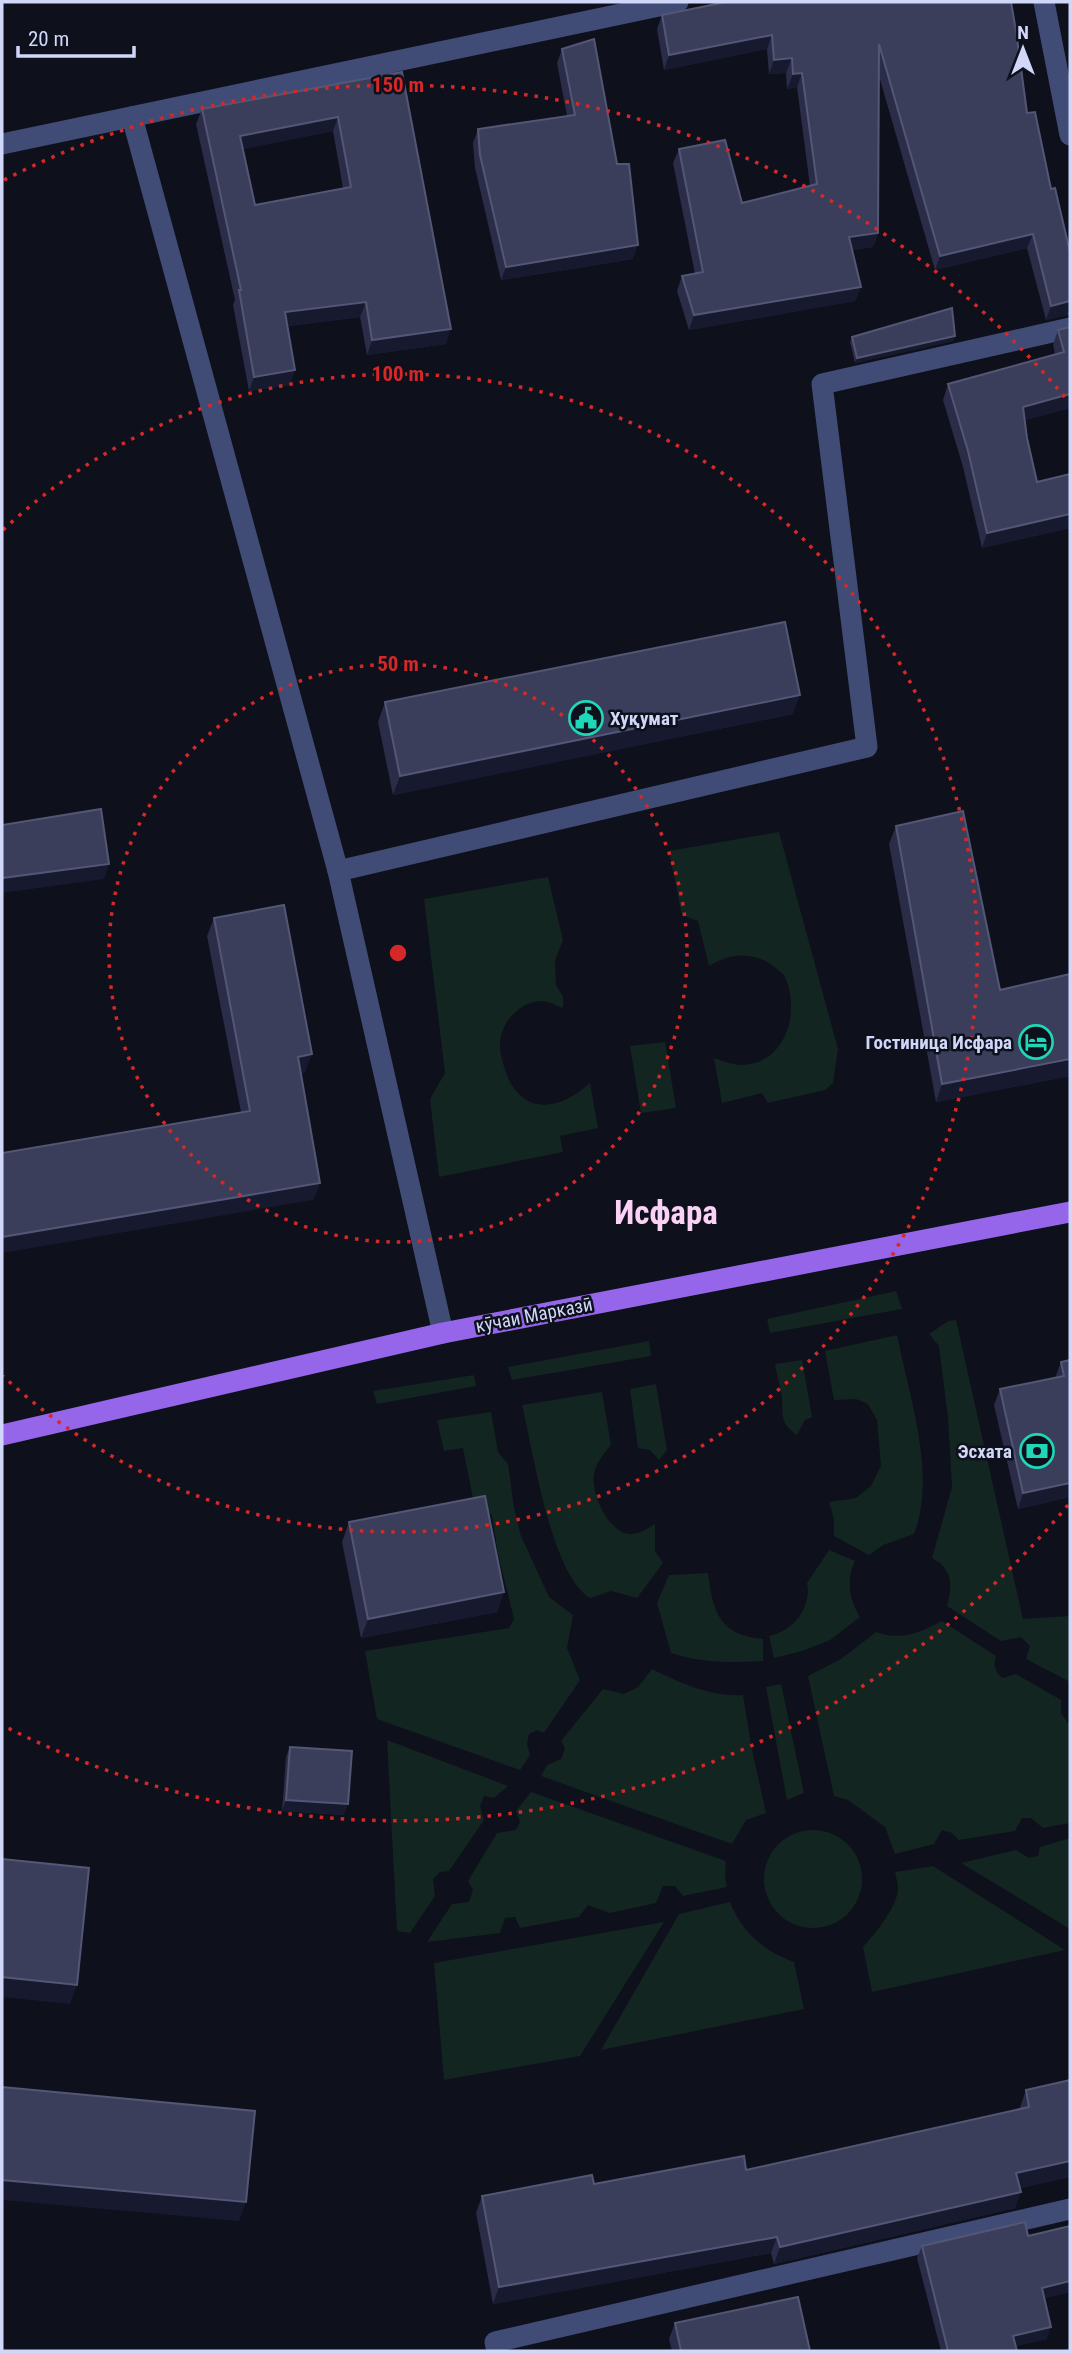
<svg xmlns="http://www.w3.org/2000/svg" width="1072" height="2353" font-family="'Roboto Condensed',sans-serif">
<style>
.green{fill:#122520}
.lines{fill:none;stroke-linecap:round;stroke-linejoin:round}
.minor{stroke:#404c75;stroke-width:21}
.major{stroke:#9566ea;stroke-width:21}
.wall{fill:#2a2c48;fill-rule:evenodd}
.shaded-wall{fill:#17192f}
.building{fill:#3b3e5b;stroke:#535674;stroke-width:2;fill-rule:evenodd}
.ring{fill:none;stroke:#d62828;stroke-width:3.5;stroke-dasharray:3.5 7}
.labels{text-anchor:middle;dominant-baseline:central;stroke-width:5;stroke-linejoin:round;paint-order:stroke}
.poi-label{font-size:19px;font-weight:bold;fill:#d0d7f8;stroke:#0e101c;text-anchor:end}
.street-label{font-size:19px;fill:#d0d7f8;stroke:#0e101c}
.town-label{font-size:33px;font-weight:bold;fill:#f9d2f5;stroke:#0e101c}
.centre{fill:#d62828;stroke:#0e101c;stroke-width:3.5}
.ring-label{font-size:21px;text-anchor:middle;font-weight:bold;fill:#d62828;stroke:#0e101c;stroke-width:5;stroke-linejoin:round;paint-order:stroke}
</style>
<rect width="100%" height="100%" fill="#0e101c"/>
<!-- green -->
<g class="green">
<path d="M779,832l59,217 -5,34 -8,7 -57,13 -6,-10 -40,10 -8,-45c12,4 23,9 36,6 39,-7 49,-56 35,-87 -3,-5 -7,-7 -12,-11 -20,-15 -43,-13 -64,0l-11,-45 -16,-6 -13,-64z"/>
<path d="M548,877l15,63 -8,21 1,24 7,12v11c-6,-2 -14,-7 -21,-7 -22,0 -41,21 -42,42 -1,8 3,19 5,27 16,46 53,42 85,13l8,45 -38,8 3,16 -124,25 -9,-78 15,-26 -21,-174z"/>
<path d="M665,1042l11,66 -35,5 -11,-67z"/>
<path d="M896,1291l6,18 -132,24 -3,-14z"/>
<path d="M956,1320l67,299 47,-3v66l-44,-23 4,-13 -9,-9 -20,4 -54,-35c6,-21 5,-38 -15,-48l20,-71 -4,-69 -9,-72 -10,-12 19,-13z"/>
<path d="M897,1335c12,61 40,140 17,199l-31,11 -14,10 -35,-19v-17l-5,-17 27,-4 15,-12 10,-20 -4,-46 -9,-16 -12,-5 -22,1 -9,-49z"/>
<path d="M649,1341l2,15 -139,24 -4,-13z"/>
<path d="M802,1360l10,57 -7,3 -8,15c-17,-13 -14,-17 -15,-36 -1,-11 -5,-23 -7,-35z"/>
<path d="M474,1375l2,11 -99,18 -4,-13z"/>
<path d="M656,1384l11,66 -8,10 -9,-10 -12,-2 -8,-59z"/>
<path d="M602,1392l9,53c-7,8 -15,18 -17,29 -3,20 13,56 34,60 9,1 19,-5 27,-10v27l8,12 -26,35 -26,-7 -21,7c-39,-23 -57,-148 -68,-193z"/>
<path d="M491,1412l7,40 10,12 6,44 7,28 28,61 24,18 -6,33 13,32 -36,53 -7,-3 -8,4 -2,10 3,11 -10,15 -143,-51 -12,-68 144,-23 5,-9 -16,-65 -6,-39 -19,-17 -10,-50 -19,3 -7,-31z"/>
<path d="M829,1550l26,11c-9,19 -6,38 5,56l-30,23 -28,11 -28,7 -5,-22c24,-5 43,-28 38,-53z"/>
<path d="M708,1573c5,39 11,62 55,66v22c-30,2 -63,2 -92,-8l-14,-50 12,-28z"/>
<path d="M942,1621l54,35c-3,10 -1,15 6,22l14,-4 45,26v13l7,10h2v100l-27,5 -12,-10h-9l-7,13 -56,9 -7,-7 -10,-3 -8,14 -39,10 -10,-27 -37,-27 -14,-4 -26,-120 33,-17 35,-27c25,9 43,1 66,-11z"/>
<path d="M652,1669c28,14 59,28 91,26l9,55 14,63 -20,7 -14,24 -191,-68 6,-11 14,-6 4,-11 -4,-7 42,-52 21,5 14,-7z"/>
<path d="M781,1684l23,109 -17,7 -21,-113z"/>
<path d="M387,1740l121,46 -14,12 -10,-2 -4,10 4,14 -35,51 -9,1 -7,7 2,17 -25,37 -13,-2z"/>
<path d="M531,1792l195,69 -1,15 2,11 -44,9 -8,-10h-12l-7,17 -46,10 -22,-8 -9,12 -59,11 -5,-11 -10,1 -5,15 -73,9 25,-38 17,-2 4,-12 -5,-9 29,-48 19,-3 4,-8 -4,-11z"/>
<circle cx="813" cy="1879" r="49"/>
<path d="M1070,1838v91l-109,-66 55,-13 13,8 9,-2 2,-9z"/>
<path d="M933,1866l132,84 -193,42 -9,-45c12,-13 34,-40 35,-58 0,-6 -2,-12 -3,-17z"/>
<path d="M730,1902c12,30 33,49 64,60l10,47 -203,41 78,-136z"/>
<path d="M664,1922l-84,134 -136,24 -10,-117z"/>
</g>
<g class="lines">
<!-- minor -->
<g class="minor">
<path d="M1044,2l26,133"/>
<path d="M132,117l206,754"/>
<path d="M2,144l676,-142"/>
<path d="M443,1333l-105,-462 529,-124 -45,-363 248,-56"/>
<path d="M497,2351l-2,-9 575,-133"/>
</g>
<!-- major -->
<path class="major" d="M2,1435l441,-102 627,-121"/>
</g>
<!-- wall -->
<g class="wall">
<path d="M1011,2l16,111 43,139v64l-3,-1 -21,5 -19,-72 -92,22 -56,-194 -1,157 -5,14 -21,3 9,37 -6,14 -166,29 -12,-39 5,-15 13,-2 -22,-111 6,-14 63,54 68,-17 -13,-99 -10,2 -1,-16 -17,1 -2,-25 -103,21 -7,-41 5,-14z"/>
<path d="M562,49l71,210 -132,21 -26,-112 -2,-25 5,-14 89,-13 -10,-53z"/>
<path d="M402,72l44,272 -79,11 -7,-38 -72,9 2,59 -41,6 -16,-86 2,-5 -39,-176 6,-15zM333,131l10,57 -88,17 -12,-56z"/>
<path d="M1070,327v81l-45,12 2,18 10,44 33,-8v54l-88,20 -19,-81 -20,-67 5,-16 107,-30 -2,-9 5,-15z"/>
<path d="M955,336l-2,5 -98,22 -5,-21 2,-5z"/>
<path d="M385,702l408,12 -400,81 -15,-73z"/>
<path d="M896,826l104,164 70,-16v102l-134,26 -47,-258z"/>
<path d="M214,918l91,154 -4,1 19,110 -7,17 -72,-88 -34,-176z"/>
<path d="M1070,1360v137l-52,12 -24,-104 6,-16 55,-11 6,-16z"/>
<path d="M349,1522l155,70 -7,20 -136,26 -19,-96z"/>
<path d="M290,1747l54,68 -62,-4 4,-54z"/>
<path d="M1070,2080v97l-50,11 -5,20 -241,56 -3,-11 -278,51 -17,-91 6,-17 112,-12 152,-14 274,-61v-2l6,-17z"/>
<path d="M1070,2226v66l-26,6 3,41 -32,7 2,5h-76l-24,-93 5,-12 106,-10z"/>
<path d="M675,2323l135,28h-138l-3,-12z"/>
</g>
<!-- shaded-wall -->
<g class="shaded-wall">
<path d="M772,35l-5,14 -103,21 5,-15z"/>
<path d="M792,58l-6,15 -17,1 5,-14z"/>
<path d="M802,73l-5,14 -10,2 6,-15z"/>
<path d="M338,117l-5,14 -98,20 5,-15z"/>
<path d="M878,233l-5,14 -29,5 5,-15z"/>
<path d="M1033,234l-6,14 -92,22 5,-14z"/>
<path d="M638,245l-5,14 -132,21 5,-13z"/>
<path d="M861,287l-6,14 -166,29 5,-15z"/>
<path d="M1070,301v6l-3,8 -21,5 5,-14z"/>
<path d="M366,302l-6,15 -80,10 5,-15z"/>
<path d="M451,329l-5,15 -79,11 5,-15z"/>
<path d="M955,336l-2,5 -98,22 2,-5z"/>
<path d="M295,370l-5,15 -41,6 5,-14z"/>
<path d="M1070,394v14l-52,14 5,-15z"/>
<path d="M1070,514v14l-88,20 5,-15z"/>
<path d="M800,695l-7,19 -400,81 7,-19z"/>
<path d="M109,864l-5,15 -102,14v-15z"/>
<path d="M312,1054l-7,18 -13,2 6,-17z"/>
<path d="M1070,1059v17l-134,26 6,-18z"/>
<path d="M320,1183l-7,17 -311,53v-16z"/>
<path d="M1070,1483v14l-52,12 5,-16z"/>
<path d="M504,1592l-7,20 -136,26 7,-19z"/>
<path d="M286,1800l62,4 -4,11 -62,-4z"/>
<path d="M2,1977l75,8 -7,19 -68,-7z"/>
<path d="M1070,2161v16l-60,13 6,-17z"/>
<path d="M2,2180l244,22 -7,19 -237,-21z"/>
<path d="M1021,2192l-6,16 -241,56 6,-17z"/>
<path d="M777,2237l-6,16 -278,51 6,-17z"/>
<path d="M1070,2281v11l-32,8 4,-12z"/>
<path d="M1051,2327l-4,12 -38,9 4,-12z"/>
</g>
<!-- building -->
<g class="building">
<path d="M726,2h285l5,29 11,82 8,-1 16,77 4,-1 15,64v49l-19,5 -18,-72 -93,22 -61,-212 -1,189 -29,4 12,50 -167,28 -12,-39 21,-4 -24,-123 46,-9 17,63 75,-19 -15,-111 -9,1 -1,-16 -18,2 -2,-25 -103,20 -7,-40z"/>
<path d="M594,39l23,125h12l9,81 -132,22 -26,-112 -2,-26 97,-14 -13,-66z"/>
<path d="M402,72l49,257 -79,11 -6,-38 -81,10 10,58 -41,7 -15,-87h2l-39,-181zM338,117l13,70 -96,18 -15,-69z"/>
<path d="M952,308l3,28 -98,22 -5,-21z"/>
<path d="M1070,327v67l-47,13 4,31 10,44 33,-8v40l-83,19 -19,-82 -20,-67 116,-32 -6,-22z"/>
<path d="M785,622l15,73 -400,81 -15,-74z"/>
<path d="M101,809l8,55 -107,14v-53z"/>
<path d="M963,811l37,179 70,-16v85l-128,25 -46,-258z"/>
<path d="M284,905l28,149 -14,3 22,126 -318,54v-84l248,-42 -36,-193z"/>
<path d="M1070,1360v123l-47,10 -23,-104 64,-13 -3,-14z"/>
<path d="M485,1496l19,96 -136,27 -19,-97z"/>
<path d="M290,1747l62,4 -4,53 -62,-4z"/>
<path d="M2,1859l87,9 -12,117 -75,-8z"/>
<path d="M1070,2080v81l-54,12 5,19 -241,55 -3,-10 -278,50 -17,-91 110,-21 2,9 150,-28 2,14 283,-63 -3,-17z"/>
<path d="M2,2087l253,24 -9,91 -244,-22z"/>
<path d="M1025,2222l3,14 42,-10v55l-28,7 9,39 -38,9 4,15h-69l-26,-105z"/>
<path d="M798,2297l12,54h-129l-6,-28z"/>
</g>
<!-- distance rings -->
<g class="ring">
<circle cx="398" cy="953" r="289"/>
<path d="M3 530A579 579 0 1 1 3 1376"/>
<path d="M1068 1505A868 868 0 0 1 4 1726M4 180A868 868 0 0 1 1068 401"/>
</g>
<!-- icons -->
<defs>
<g id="civic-ring" transform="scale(1.75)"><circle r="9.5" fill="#0e101c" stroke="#1ed7b7" stroke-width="1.5"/><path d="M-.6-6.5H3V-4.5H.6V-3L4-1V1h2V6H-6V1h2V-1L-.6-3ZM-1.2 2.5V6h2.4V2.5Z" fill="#1ed7b7"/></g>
<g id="hotel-ring" transform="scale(1.75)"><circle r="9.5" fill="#0e101c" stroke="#1ed7b7" stroke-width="1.5"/><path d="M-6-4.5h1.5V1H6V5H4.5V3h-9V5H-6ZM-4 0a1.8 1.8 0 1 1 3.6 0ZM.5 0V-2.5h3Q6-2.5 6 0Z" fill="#1ed7b7"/></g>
<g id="bank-ring" transform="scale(1.75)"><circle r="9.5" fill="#0e101c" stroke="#1ed7b7" stroke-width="1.5"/><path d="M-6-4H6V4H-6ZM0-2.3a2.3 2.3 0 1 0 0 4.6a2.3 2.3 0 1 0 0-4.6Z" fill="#1ed7b7"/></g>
</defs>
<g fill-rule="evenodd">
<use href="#civic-ring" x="586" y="718"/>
<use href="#hotel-ring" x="1036" y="1042"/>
<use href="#bank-ring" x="1037" y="1451"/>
</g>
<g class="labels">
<!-- poi labels -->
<g class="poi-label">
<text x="610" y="718" text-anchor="start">Хуқумат</text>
<text x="1012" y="1042">Гостиница Исфара</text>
<text x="1012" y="1451">Эсхата</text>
</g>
<!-- street labels -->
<g class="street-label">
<text transform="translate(534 1315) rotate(-11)">кӯчаи Марказӣ</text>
</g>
<!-- town labels -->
<g class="town-label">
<text x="666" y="1212">Исфара</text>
</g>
</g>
<circle cx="398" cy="953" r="10" class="centre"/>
<g class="ring-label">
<text x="398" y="92">150 m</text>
<text x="398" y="381">100 m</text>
<text x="398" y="671">50 m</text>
</g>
<!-- border -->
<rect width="1072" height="2353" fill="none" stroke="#d0d7f8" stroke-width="7"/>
<!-- north arrow -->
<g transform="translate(1023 49)" stroke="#0e101c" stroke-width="5" paint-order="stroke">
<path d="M0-5L12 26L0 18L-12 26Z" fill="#d0d7f8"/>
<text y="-10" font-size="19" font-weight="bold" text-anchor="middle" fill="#d0d7f8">N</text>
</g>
<!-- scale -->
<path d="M18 46v10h116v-10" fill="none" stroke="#d0d7f8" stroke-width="3.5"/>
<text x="28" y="46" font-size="21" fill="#d0d7f8" stroke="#0e101c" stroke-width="5" paint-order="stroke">20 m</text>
</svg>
